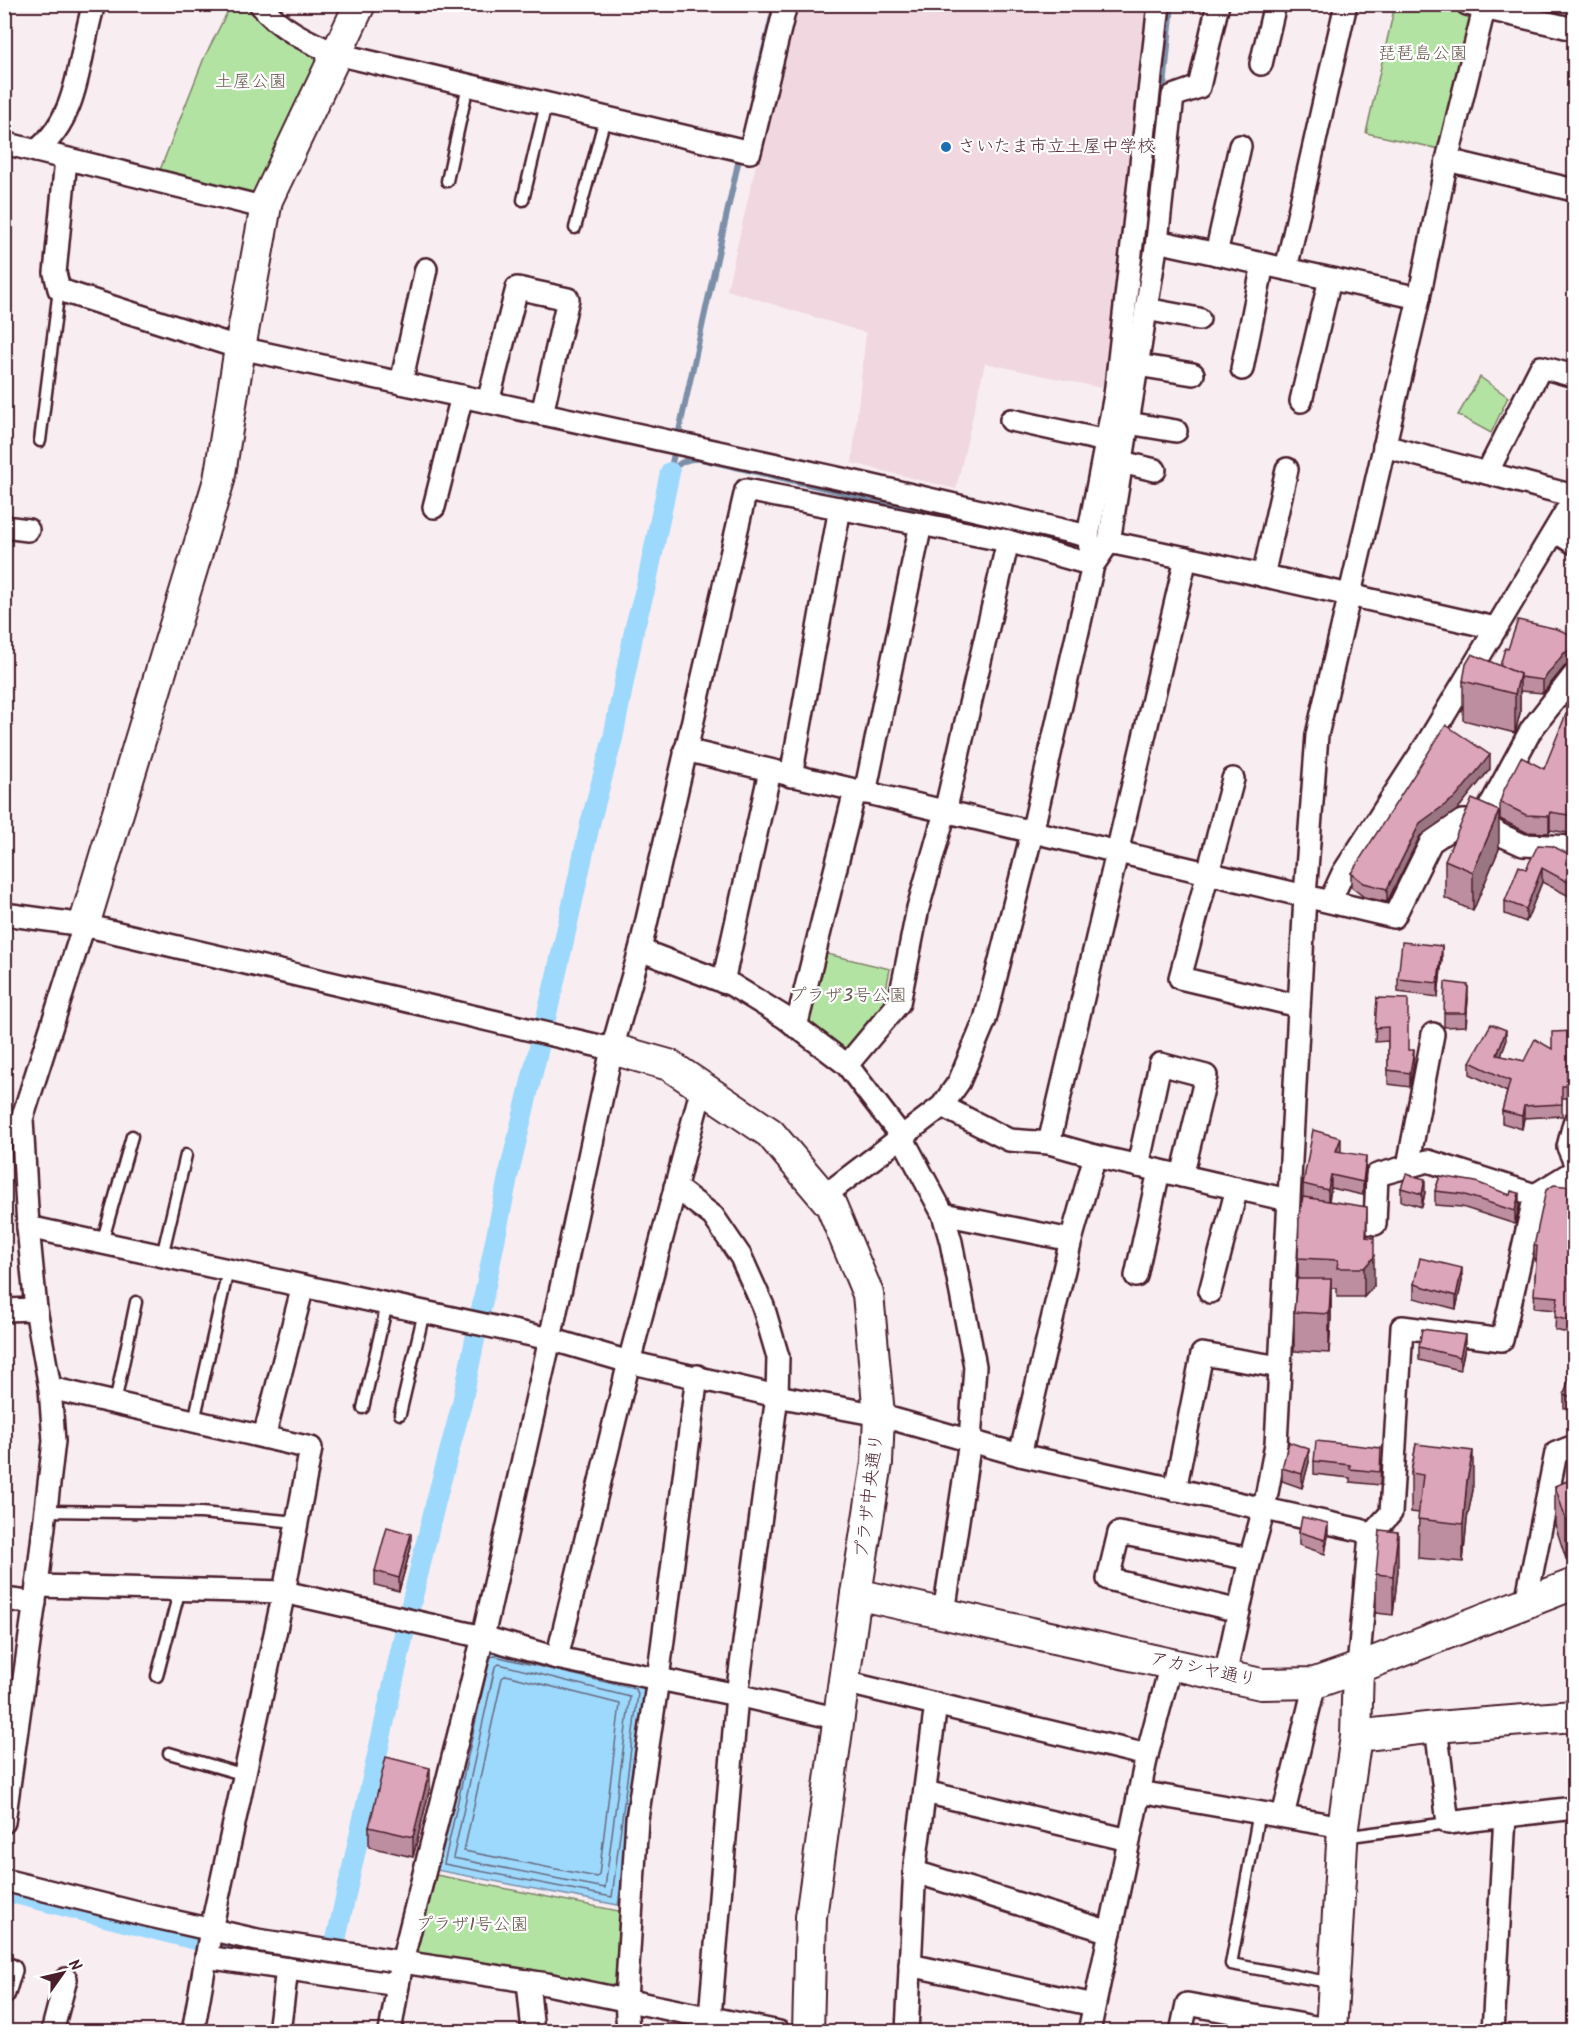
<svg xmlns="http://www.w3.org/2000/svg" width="1579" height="2036" font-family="Kalam,'Klee One',sans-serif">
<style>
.built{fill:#f0d7e0}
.green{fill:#b3e3a3;stroke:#7e8167;stroke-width:1.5}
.water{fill:#9cd9fd;stroke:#7b8fa9;stroke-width:1.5}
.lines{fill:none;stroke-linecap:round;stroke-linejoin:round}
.shore{stroke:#6b697f;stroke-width:1.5}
.stream{stroke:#7b8fa9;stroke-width:6}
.canal{stroke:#9cd9fd;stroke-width:20}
.lane-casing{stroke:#4a1f2b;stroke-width:15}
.street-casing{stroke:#4a1f2b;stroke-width:26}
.secondary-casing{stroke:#4a1f2b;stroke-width:34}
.lane{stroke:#fff;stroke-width:10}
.street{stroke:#fff;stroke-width:21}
.secondary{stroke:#fff;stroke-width:30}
.wall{fill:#bd8ea0;stroke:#4a1f2b;stroke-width:1.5}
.shaded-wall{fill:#9a7482;stroke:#4a1f2b;stroke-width:1.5}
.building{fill:#dca5ba;stroke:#4a1f2b;stroke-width:1.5}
.poi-dot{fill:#1f6fb2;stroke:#fff;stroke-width:2}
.labels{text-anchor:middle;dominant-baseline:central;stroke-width:4.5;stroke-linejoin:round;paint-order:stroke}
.park-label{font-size:18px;fill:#6a5a4f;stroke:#fff}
.poi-label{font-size:18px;fill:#4a1f2b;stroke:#fff;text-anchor:start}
.street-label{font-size:18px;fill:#4a1f2b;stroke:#fff}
</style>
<rect width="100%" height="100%" fill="#f8edf1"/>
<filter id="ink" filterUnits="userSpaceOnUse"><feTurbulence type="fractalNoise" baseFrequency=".0167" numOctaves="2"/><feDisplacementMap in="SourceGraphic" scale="12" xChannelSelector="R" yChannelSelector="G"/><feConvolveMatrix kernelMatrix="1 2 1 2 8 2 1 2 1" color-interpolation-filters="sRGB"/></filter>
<g filter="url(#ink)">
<!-- built -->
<path class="built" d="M793,5h358l-49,383 -117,-25 -29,126 -104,-26 14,-130 -139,-43z"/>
<!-- green -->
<g class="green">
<path d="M231,5h20l70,53 -69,140 -92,-28 44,-112z"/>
<path d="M1395,5h42l29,6 5,7 -31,131 -74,-16z"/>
<path d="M1480,377l28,20 -17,36 -33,-18z"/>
<path d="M823,953l67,16 -6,31 -17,32 -18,20 -13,1 -26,-23 -3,-10z"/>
<path d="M436,1875l183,36 -4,74 -7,6 -185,-32 -6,-10z"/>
</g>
<!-- water -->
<path class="water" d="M493,1649l146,35 6,7 -27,214 -182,-35 49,-217z"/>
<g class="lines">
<!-- shore -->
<g class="shore">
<path d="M499,1664l131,33 -25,191 -152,-30 42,-191z"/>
<path d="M506,1675l114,29 -21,171 -2,2 -133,-26 38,-173z"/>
<path d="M485,1679l-41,185 168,33 26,-204 -3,-4 -140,-33 -5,1"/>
</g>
<!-- stream -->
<g class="stream">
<path d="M754,91l21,-87"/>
<path d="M1163,98l9,-94"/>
<path d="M1149,184l13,-76"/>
<path d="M670,472c10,-10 17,-14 31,-13l292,69"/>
<path d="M670,472l70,-318"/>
<path d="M1023,535l54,12h9"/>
</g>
<!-- canal -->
<path class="canal" d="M4,1891l207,53 120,18 76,-341 29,-120 26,-98 46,-226 49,-205 34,-152 22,-82 22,-112 11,-40 24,-114"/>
<!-- lane casing -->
<g class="lane-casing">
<g id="lane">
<path d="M447,181l21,-96"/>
<path d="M523,200l23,-96"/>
<path d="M575,228l30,-110"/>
<path d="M40,441l19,-152"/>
<path d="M102,1243l30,-107"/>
<path d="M162,1256l24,-101"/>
<path d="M115,1403l21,-101"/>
<path d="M363,1408l24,-104"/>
<path d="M400,1414l24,-102"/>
<path d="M194,1421l34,-151"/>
<path d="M46,1511l155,2 96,9"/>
<path d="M157,1676l23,-87"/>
<path d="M169,1753l76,22"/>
<path d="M1259,1812l-28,152 102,19"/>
<path d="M1343,1837l105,-14"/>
</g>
</g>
<!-- street casing -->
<g class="street-casing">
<g id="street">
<path d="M260,4c18,24 50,39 77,50l413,98 36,-148"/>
<path d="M1467,4l107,25"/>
<path d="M1261,64l14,-60"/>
<path d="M4,143l262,65"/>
<path d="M36,151c45,-35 42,-96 58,-147"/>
<path d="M66,159l-11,114 4,16 10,4 171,55 620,135 228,53"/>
<path d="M1447,160l127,30"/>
<path d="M1157,241l262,57"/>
<path d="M1216,254l24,-108"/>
<path d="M1286,269l60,-265"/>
<path d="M1146,309l53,10"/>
<path d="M1137,365l56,9"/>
<path d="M1242,369l21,-105"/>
<path d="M401,383l25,-114"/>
<path d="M1301,401l29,-122"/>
<path d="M488,402l29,-114 51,11 -26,115"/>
<path d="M1011,420l95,21"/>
<path d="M1128,423l48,8"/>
<path d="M1384,446l190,50"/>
<path d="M1121,462l34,8"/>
<path d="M1487,473l54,-106 33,9"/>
<path d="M434,507l28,-111"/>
<path d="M4,527l24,3"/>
<path d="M1555,531l19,12"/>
<path d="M1109,542l77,16 309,70"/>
<path d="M1263,576l24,-107"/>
<path d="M685,750l709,167 37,-75 31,-21h20l17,13 24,11 51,2"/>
<path d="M791,776l49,-268"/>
<path d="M1233,779l-53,199 119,28"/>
<path d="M865,793l56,-269"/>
<path d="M1482,821l49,-91 43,-55"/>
<path d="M1330,901l13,-28 85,-131 146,-244"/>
<path d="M4,914l80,11 528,124"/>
<path d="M640,950l92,35 52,32 63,48 55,72 41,77 8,28 24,124 -5,75 -26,172"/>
<path d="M723,982l47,-211"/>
<path d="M796,1027l59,-236"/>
<path d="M847,1065l52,-62 19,-95 27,-96 63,-271"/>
<path d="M942,1106l67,34 40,3 46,13 -24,84 -51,215"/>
<path d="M1574,1123l-6,24 6,14"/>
<path d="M1049,1143l137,-585"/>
<path d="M1095,1156l193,44"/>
<path d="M1138,1166l22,-102 46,12 -24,100"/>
<path d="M1408,1166l25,-132"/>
<path d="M675,1187l38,29 28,41 22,49 15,51 -1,39 -40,299 -27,322v15"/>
<path d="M824,1196l118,-90 17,-24 26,-62 47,-187 61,-268 16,-23 48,-301 16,-145 26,-9 19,-83"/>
<path d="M943,1214l128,26"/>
<path d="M1339,1218l36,6 2,-49 51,-14 107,34 39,-24"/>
<path d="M28,1227l522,112 79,23 148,34 102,19 141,40 340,75 10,6"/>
<path d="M1136,1276l23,-105"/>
<path d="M1210,1292l27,-104"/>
<path d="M4,1310l32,-1"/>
<path d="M50,1388l261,60 -27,144 -73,338 -18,102"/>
<path d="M264,1437l39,-151"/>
<path d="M1175,1490l27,-136 78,13"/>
<path d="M37,1586l247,6 199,45 74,21 180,37 102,24"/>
<path d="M4,1599l31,4"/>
<path d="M1526,1602l30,-149 18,-7"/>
<path d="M1239,1611l-131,-32 11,-46 131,26"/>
<path d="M557,1658l72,-296 73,-275"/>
<path d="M1358,1668l12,-132 21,-23 11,-186 100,13 33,-145"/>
<path d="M1225,1676l25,-117 14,-50 12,-65 29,-548 12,-161 102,-437 28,-138 37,-151"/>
<path d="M844,1682l303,73"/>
<path d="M1436,1727l12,96 126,-15"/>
<path d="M925,1792l204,48"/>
<path d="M1139,1792l204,35"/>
<path d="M1283,1816l32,-133"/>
<path d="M4,1822l33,-236 17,-145 -4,-53 -14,-79 -8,-82 -6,-108 62,-194"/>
<path d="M915,1872l195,60"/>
<path d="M4,1880l142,35 111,25 290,44 232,48"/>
<path d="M206,1957l192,28"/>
<path d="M910,1965l184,40"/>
<path d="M528,1981l5,51"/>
<path d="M4,1993l7,-23"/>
<path d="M52,2032l14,-53"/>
<path d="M279,2032l8,-63"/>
<path d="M390,2032l12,-70 81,-325 67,-298 62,-290 28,-99 106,-460 262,51 85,24 -5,-29 27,-141 44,-391"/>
<path d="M628,2032l-2,-32 11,-181 21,-140 39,-303"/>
<path d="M907,2032l8,-167 21,-161"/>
<path d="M1089,2032l58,-277 24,-91"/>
<path d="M1181,2032l6,-28 145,26"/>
<path d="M1493,2032l12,-216"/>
</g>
</g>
<!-- secondary casing -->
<g class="secondary-casing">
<g id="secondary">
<path d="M84,925l135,-445 21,-132 27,-148 93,-196"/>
<path d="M612,1049l57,16 101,68 61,72 37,89 11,121 -2,48 -21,131 -45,323 -3,115"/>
<path d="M856,1594l405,90 54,-1 43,-15 216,-84"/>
<path d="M1356,1736l80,-9 138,-11"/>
<path d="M1331,2032l12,-205 13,-91 2,-68"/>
</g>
</g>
<!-- lane -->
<use href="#lane" class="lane"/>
<!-- street -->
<use href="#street" class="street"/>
<!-- secondary -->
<use href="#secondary" class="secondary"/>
</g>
<!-- wall -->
<g class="wall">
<path d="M1575,636v27h-5l-6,4 -21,26 -23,-2v22l-5,20 -52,-13v-39l37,-15 8,-17z"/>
<path d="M1575,718v116l-25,-4 -1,3 -23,-1 -26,-13v-17l44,-33z"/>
<path d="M1490,769l-33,41 -37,26 -33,66 -23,-5 -13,-10v-14z"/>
<path d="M1499,849l-26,62 -28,-13v-38z"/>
<path d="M1575,857v42l-33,-17 -16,40 -21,-8v-13l21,-32z"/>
<path d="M1575,915v18l-3,-1v-11z"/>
<path d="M1442,959l-4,38 -40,-5v-13z"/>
<path d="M1377,998l31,52 6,13 -4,24 -22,-3v-43l-13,1z"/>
<path d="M1468,998l-2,28 -22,1v-14z"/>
<path d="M1575,1031v29h-2v19h-6v19h-5v18l-38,2 -2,11 -20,-6v-12l5,-19 -37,-18v-12l36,-20 -5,14 23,5 28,-12z"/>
<path d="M1340,1152l26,17 -3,26 -32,-7 -2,13 38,36 7,49 -10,11h-27v-9h-6v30l-2,35 -35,-2v-39l4,-33v-21l5,-60v-14z"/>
<path d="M1440,1176l79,30 -4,18 -53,-17 -27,-2v-14z"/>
<path d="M1575,1180v155l-20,-5 1,-20 -22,-2 2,-49h-2v-13l40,-59z"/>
<path d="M1401,1188l24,4 -3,15 -21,-6z"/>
<path d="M1462,1281l-6,28 -42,-11v-14z"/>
<path d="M1419,1347l46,1 -5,22 -41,-10z"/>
<path d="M1575,1361v50l-11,-3v-13z"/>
<path d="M1416,1444l57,46 -6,29 -4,43 -45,-4 1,-45 -8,-1v-39z"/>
<path d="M1314,1461h67l-1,24 -30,-3v-4l-36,-4z"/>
<path d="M1309,1462l-7,26 -20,-7v-13z"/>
<path d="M1575,1478l-9,81 -11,-34v-39z"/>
<path d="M1299,1532l29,4 -3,18 -26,-9z"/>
<path d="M411,1547l-12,44 -24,-6v-14z"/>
<path d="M1398,1570l-5,45 -17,-2v-39z"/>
<path d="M430,1788l-17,69 -44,-10v-20z"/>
</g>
<!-- shaded-wall -->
<g class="shaded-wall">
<path d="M1570,650v13l-6,4 -21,26v-13l21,-27z"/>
<path d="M1520,674v39l-5,20v-39z"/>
<path d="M1490,755v14l-33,41 -37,26 -33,66v-13l33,-66z"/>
<path d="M1499,811v38l-26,62v-39z"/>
<path d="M1550,812v18l-1,3v-17z"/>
<path d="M1542,868v14l-16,40v-13z"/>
<path d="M1442,946v13l-4,38v-14z"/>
<path d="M1468,985v13l-2,28v-13z"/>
<path d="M1506,1030v12l-9,25v-12z"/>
<path d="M1414,1050v13l-4,24v-14z"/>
<path d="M1524,1106v12l-2,11v-13z"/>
<path d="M1341,1138v13l-5,13v-13z"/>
<path d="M1366,1156v13l-3,26v-13z"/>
<path d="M1331,1175v13l-3,16v-14z"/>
<path d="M1425,1179v13l-3,15v-13z"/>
<path d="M1519,1193v13l-4,18v-13z"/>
<path d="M1367,1207v29l-1,29v-28z"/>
<path d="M1374,1257v29l-10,11v-29z"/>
<path d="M1462,1268v13l-6,28v-13z"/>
<path d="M1331,1279v39l-2,35v-39z"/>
<path d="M1465,1335v13l-5,22v-13z"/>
<path d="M1309,1449v13l-7,26v-14z"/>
<path d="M1473,1451v39l-6,29 -4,43v-38l4,-44z"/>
<path d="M1575,1517v38l-9,4v-39z"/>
<path d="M1328,1523v13l-3,18v-14z"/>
<path d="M1398,1532v38l-5,45v-39z"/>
<path d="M411,1534v13l-12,44v-13z"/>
<path d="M430,1768v20l-17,69v-20z"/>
</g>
<!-- building -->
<g class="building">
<path d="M1518,620l39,9 18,7v13l-5,1 -6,3 -21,27 -23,-3v-3l-20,-8 5,-18 3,1z"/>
<path d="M1472,654l48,20 -5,20 -52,-13 3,-17z"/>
<path d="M1566,714l9,4v98l-25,-4 -1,4 -23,-1 -26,-13 4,-12 17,-33 23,12z"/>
<path d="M1446,725l44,30 -33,41 -37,27 -33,66 -23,-6 -13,-10z"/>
<path d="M1472,799l27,12 -26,61 -28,-12z"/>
<path d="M1538,845l14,1 23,11v29l-33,-18 -16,41 -21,-8 14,-35 7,3z"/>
<path d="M1402,942l40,4 -4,37 -40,-4z"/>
<path d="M1445,982l23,3 -2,28h-22z"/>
<path d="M1377,998l31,1v51h6l-4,23 -22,-3v-43l-13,1z"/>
<path d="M1491,1024l15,6 -9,25 27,6 11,-22 17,10v-17l23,-1v17h-3l1,19h-6v19h-5v18l-38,2 -2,10 -20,-5 8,-30 -40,-19z"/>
<path d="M1313,1130l28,8 -5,13 30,5 -3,26 -32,-7 -3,15 -25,-6z"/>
<path d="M1406,1174l19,5 -3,15 -21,-6z"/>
<path d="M1440,1176l36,6 34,13 1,-4 8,2 -4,18 -53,-17 -27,-3z"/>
<path d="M1575,1180v142l-20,-5 3,-20 -24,-2 3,-49h-3l12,-56 8,-5 20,2z"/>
<path d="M1303,1197l64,10 -1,30 8,1v19l-10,11h-27l1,-8 -40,-2 1,-43z"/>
<path d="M1420,1258l42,10 -6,28 -42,-12z"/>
<path d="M1297,1279h34l-2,35 -35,-2z"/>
<path d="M1422,1329l43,6 -5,22 -41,-10z"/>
<path d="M1574,1361h1v36l-11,-2z"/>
<path d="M1316,1441l65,7 -1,24 -30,-3v-4l-36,-4z"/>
<path d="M1289,1442l20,7 -7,25 -20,-6z"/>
<path d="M1416,1444l57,7 -6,29 -4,44 -45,-5 5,-44 -12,-2z"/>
<path d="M1575,1478v39l-9,3 -11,-34z"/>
<path d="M1302,1517l26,6 -3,17 -26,-8z"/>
<path d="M387,1527l24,7 -12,44 -24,-7z"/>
<path d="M1380,1530l18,2 -5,44 -17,-2z"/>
<path d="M386,1757l44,11 -17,69 -44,-10z"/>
</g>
</g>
<!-- markers -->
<circle class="poi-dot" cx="946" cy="147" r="6"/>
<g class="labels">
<!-- park labels -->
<g class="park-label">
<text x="1423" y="54">琵琶島公園</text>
<text x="251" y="82">土屋公園</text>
<text x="848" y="996">プラザ3号公園</text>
<text x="472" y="1925">プラザ1号公園</text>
</g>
<!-- poi labels -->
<g class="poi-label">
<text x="958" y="147">さいたま市立土屋中学校</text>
</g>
<!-- street labels -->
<g class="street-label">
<text transform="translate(870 1496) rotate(-83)">プラザ中央通り</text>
<text transform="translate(1203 1670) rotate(12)">アカシヤ通り</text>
</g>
</g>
<!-- margin -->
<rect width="1579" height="2036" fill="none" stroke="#fff" stroke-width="24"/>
<rect x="12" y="12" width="1555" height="2012" fill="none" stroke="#4a1f2b" stroke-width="2" filter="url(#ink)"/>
<!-- north arrow -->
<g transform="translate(63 1973) rotate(56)" stroke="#ffffff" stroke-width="4.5" paint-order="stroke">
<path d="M0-4.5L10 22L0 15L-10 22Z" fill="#4a1f2b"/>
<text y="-9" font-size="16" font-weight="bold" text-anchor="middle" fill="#4a1f2b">N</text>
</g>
</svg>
